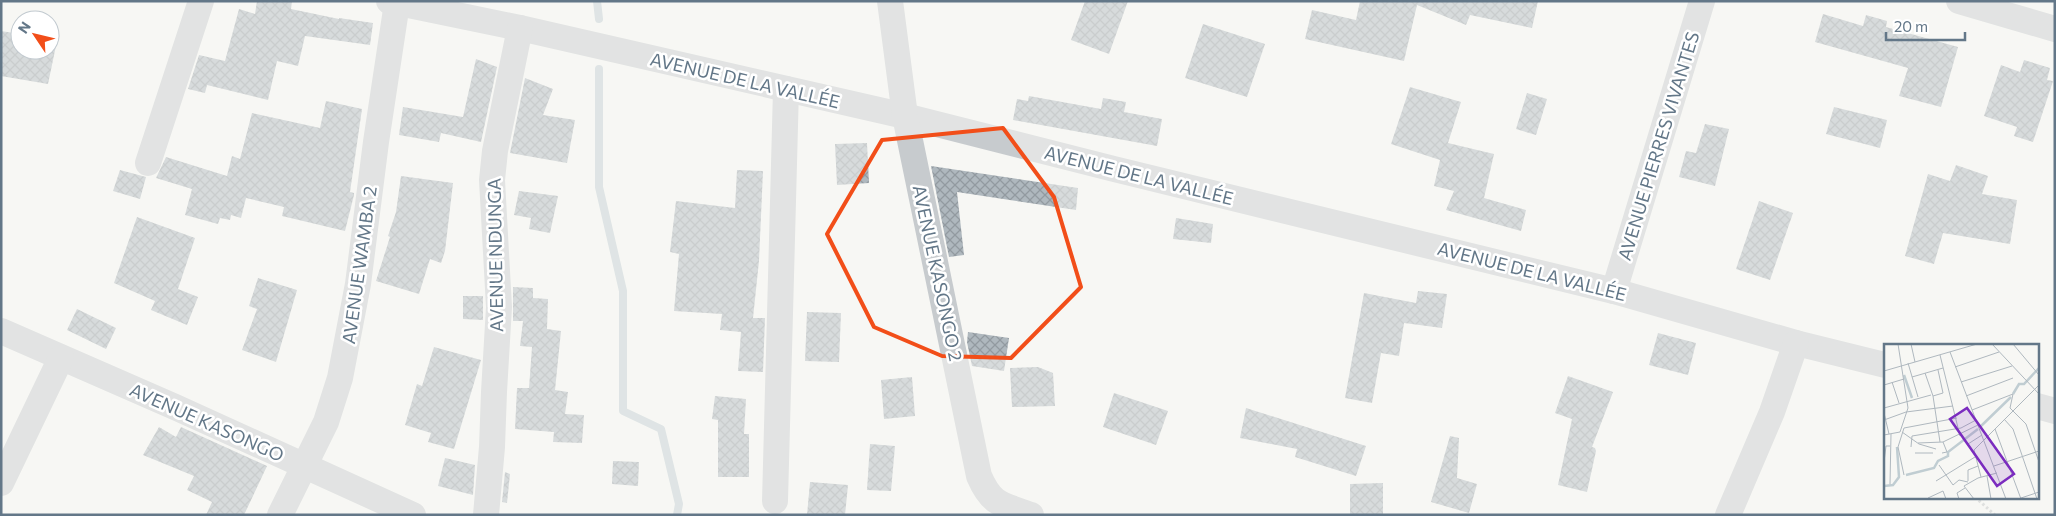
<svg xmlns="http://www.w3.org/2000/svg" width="2056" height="516" font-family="Commissioner,sans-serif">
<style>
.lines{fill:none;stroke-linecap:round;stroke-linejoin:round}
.stream{stroke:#c0cdd2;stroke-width:8}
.building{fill:url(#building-cross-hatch)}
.path{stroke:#c0c3c5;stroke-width:3;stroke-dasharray:2.5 2.5;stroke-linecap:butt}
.minor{stroke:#c7cbce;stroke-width:26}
.marked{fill:none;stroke:#f24e19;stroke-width:4;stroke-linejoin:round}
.labels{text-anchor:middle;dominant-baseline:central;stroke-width:5;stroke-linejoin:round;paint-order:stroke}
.street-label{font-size:18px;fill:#637788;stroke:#fff}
.inset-river{fill:none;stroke:#c0cdd2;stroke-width:2.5}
.inset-road{fill:none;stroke:#afb8bf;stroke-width:1}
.view{fill:#7b2cbf;fill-opacity:0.15;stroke:#7b2cbf;stroke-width:2.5}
.inset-edge{fill:none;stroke:#637788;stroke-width:2.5}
</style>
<defs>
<pattern id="building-cross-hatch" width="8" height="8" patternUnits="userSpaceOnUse" patternTransform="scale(1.25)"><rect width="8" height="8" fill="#afb8be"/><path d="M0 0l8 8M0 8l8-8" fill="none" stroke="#929aa0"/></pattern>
</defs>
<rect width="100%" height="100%" fill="#f7f7f4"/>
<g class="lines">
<!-- stream -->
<g class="stream">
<path d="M597,1l2,18"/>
<path d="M599,69v118l24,104v120l38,18 18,75 -2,11"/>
</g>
</g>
<!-- building -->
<g class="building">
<path d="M257,1h35l-1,8 48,10v-1l34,5 -3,22 -65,-9 -7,30 -21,-5 -9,39 -61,-15 -2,8 -17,-4 11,-34 26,6 14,-52 16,5z"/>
<path d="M1085,1h43l-19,53 -38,-14z"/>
<path d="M1360,1h178l-6,27 -62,-13 -4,10 -49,-20 -13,56 -99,-22 7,-29 44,10z"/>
<path d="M1823,14l40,12 3,-11 21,6 -1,6 72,20 -17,60 -42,-11 9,-28 -93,-26z"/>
<path d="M1203,24l62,20 -18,53 -62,-19z"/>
<path d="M1,31l19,3v16h30v-10l7,1 -9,43 -47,-8z"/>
<path d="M476,59l21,8 -16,75 -40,-9 -2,9 -40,-7 4,-28 60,10z"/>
<path d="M2024,60l26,8 -3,12 6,1 -20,61 -19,-6 3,-9 -33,-11 17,-51 19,7z"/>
<path d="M525,78l28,11 -10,26 32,5 -8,43 -57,-10z"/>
<path d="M1410,87l51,15 -13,41 46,11 -10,44 42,12 -5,21 -75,-21 8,-19 -20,-5 6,-26 -49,-16z"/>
<path d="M1527,93l20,6 -11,36 -20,-6z"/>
<path d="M1029,96l72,13 2,-11 23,4 -2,10 38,7 -5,27 -144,-26 4,-21 11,2z"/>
<path d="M326,101l36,8 -12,83 4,1v2l-9,36 -63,-15 2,-9 -38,-9 -5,20 -10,-3 -1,5 -10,-2 -2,6 -33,-9 7,-26 -36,-11 10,-21 61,19 5,-20 8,3 12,-46 68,15z"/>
<path d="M1834,107l53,13 -7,28 -54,-14z"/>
<path d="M1705,124l24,5 -14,57 -36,-9 7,-26 10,2z"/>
<path d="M867,143l2,40 -32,2 -2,-41z"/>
<path d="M1956,165l32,11 -6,18 35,6 -7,44 -67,-11 -9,31 -29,-8 23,-82 22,7z"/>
<path d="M931,166l147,22 -2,22 -119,-18 7,63 -15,2z"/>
<path d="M120,170l26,7 -6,22 -27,-8z"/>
<path d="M737,170l26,1 -4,90 -6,57h12l-2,54 -25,-1 3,-39 -21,-2 2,-16 -48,-3 5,-57 -9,-2 6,-51 59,7z"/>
<path d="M401,176l52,7 -8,68 -4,12 -11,-4 -11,35 -43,-13 14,-44 -2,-1 8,-24z"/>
<path d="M519,191l39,5 -8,37 -21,-4 2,-11 -17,-3z"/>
<path d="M1759,201l34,12 -23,67 -34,-11z"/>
<path d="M137,217l58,21 -17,51 20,8 -11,28 -36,-15 4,-9 -41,-18z"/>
<path d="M1176,218l37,6 -2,19 -38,-4z"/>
<path d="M258,278l39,12 -21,72 -34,-12 15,-41 -8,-3z"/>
<path d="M513,287l20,1v10l15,1 -1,30 14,2 -6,59 13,2 -3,22 19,1 -2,28 -29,-1 1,-10 -39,-3 2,-41h12l3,-41 -12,-1 3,-25h-10z"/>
<path d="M1418,291l29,3 -5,34 -38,-5 -5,33 -18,-3 -9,50 -27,-5 19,-105 52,10z"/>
<path d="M463,296h20v24l-20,-1z"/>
<path d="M77,309l39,19 -10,21 -39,-19z"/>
<path d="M807,312l34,1 -2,49 -34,-1z"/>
<path d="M968,332l41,6 -5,33 -32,-5 -5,-24z"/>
<path d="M1658,333l38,10 -8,32 -39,-10z"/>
<path d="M434,347l47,13 -27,89 -26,-7 3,-9 -26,-8 12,-41 5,2z"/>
<path d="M1038,367l15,6 2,33 -43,1 -2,-39z"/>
<path d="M1568,376l45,16 -21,55 3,1 1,3 -9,41 -29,-7 14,-66 -17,-6z"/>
<path d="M912,377l3,39 -31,3 -3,-39z"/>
<path d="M1114,393l54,18 -12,34 -53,-18z"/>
<path d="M715,396l31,3 -2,35h5v43h-31v-57l-6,-1z"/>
<path d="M1246,408l120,38 -10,30 -61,-19 2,-8 -57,-11z"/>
<path d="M159,427l17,10 5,-10 86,39 -23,49h-38l6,-13 -25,-12 7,-14 -51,-21z"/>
<path d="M1450,436l9,2 -2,40 20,6 -8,29 -38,-11z"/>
<path d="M870,444l25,2 -4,45 -24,-1z"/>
<path d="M445,458l30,7 -2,30 -35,-9z"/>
<path d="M613,461l26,1 -1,24 -26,-2z"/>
<path d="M505,472l5,2 -3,29 -5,-1z"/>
<path d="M810,482l38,3 -3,30h-38z"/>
<path d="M1383,483v32h-33v-31z"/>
</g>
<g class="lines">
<!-- path -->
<path class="path" d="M1975,497l20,18"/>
<!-- minor -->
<g class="minor">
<path d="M389,1l131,27 385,88 209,53 500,122 182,52 89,22"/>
<path d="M890,1l15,115 74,360c13,30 23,28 52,39"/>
<path d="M1959,1l96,28"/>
<path d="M148,163l53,-162"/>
<path d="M1614,291l88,-290"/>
<path d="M1,331l174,76 238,108"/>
<path d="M2037,406l18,5"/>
<path d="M1,483l60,-125"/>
<path d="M775,501l11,-412"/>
<path d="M280,515l46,-93 14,-44 18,-94 18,-142 21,-139"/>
<path d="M486,515l6,-68 2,-55 5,-85 -7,-127 3,-29 25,-123"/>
<path d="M1728,515l44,-103 24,-69"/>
</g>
</g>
<!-- marked area -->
<path d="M0 0H2056V516H0ZM1003,128l51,69 27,90 -70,71 -69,-2 -68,-29 -47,-93 55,-94z" fill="#f7f7f4" fill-opacity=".55" fill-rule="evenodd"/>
<path class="marked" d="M1003,128l51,69 27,90 -70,71 -69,-2 -68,-29 -47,-93 55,-94z"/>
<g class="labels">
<!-- street labels -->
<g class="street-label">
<text transform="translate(745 80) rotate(13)">AVENUE DE LA VALLÉE</text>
<text transform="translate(1658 146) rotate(-73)">AVENUE PIERRES VIVANTES</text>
<text transform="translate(1139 175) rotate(14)">AVENUE DE LA VALLÉE</text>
<text transform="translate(495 255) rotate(-91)">AVENUE NDUNGA</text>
<text transform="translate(359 265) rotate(-82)">AVENUE WAMBA 2</text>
<text transform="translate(1532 271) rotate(14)">AVENUE DE LA VALLÉE</text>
<text transform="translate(938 273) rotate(78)">AVENUE KASONGO 2</text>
<text transform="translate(207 422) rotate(24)">AVENUE KASONGO</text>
</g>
</g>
<!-- overview -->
<g transform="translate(1884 344)">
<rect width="155" height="155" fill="#f7f7f4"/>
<path class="inset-river" d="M20,31l8,23M129,50l6,-10h5l15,-16M96,83l31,-30M22,131l28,-7 4,-7 10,-5v-4l30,-23M0,142l9,-1 6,-8 -2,-30"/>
<path class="inset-road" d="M27,0l4,18M108,0l47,50M129,0l26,31M66,8l56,147M56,11l20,81M24,19l10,34M71,23l44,-15M0,27l93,-27M41,29l8,23 7,46M28,33l31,-9M8,38l7,21M77,38l51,-16M0,41l20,-6M49,52l10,-3 -5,-23M82,52l47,-18M0,64l47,-13M88,66l41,-16 -3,14 16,16 13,38M0,69l5,21M120,75l9,10 24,70M0,76l22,-8 47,-6M111,85l26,70M18,88l17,12 17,5M0,91l16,-3 8,-24 -10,-64M34,99l25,-1 35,-17M84,100l14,-9M27,103l1,-11 49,-8 15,-8M31,109h18M58,109l5,-1 -4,-10M0,118l2,-16h4M55,121l14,20 6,-5 9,2M110,122l45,-15M20,131l-6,-28 6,-19 53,-10M103,132l4,23M97,133l-7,-27 65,-65M52,137l39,-24M84,137v-11l10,-4M6,140l1,-50M44,154l15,-7 3,8M137,154l18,-6M75,155l-2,-6 8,-5M90,155l-10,-13 14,-8 19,-5"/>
<path class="view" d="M83,64l47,66 -17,12 -47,-67z"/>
<rect width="155" height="155" class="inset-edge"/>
</g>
<!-- border -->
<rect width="2056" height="516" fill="none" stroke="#637788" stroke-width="5"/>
<!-- north arrow -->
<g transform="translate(35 35) rotate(305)"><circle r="24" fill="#ffffff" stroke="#c1c9cf"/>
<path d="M0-4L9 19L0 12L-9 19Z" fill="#f24e19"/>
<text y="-8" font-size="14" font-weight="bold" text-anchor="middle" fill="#637788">N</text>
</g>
<!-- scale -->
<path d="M1886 32v8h79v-8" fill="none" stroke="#637788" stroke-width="2.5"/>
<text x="1894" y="32" font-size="15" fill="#637788" stroke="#ffffff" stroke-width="4" paint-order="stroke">20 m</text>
</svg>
